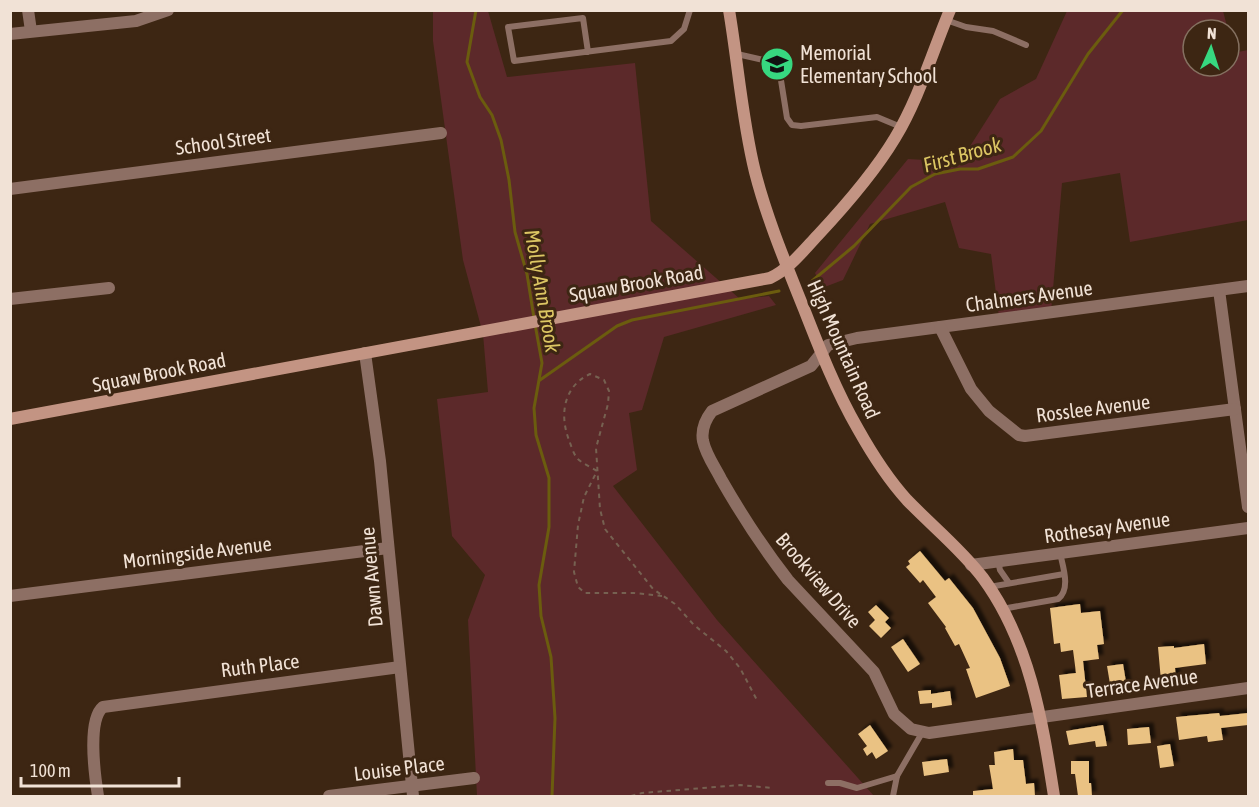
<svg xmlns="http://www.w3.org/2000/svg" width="1259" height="807" font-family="'Asap Condensed',sans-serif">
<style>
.green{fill:#5c292a}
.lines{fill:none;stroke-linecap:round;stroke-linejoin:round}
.stream{stroke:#6b5c0e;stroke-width:3}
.building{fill:#eac283;filter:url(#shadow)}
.path{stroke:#766151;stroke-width:2;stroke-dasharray:4.5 4.5;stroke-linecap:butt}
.lane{stroke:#8d6f64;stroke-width:6}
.street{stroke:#8d6f64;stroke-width:12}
.secondary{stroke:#c39483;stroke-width:12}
.labels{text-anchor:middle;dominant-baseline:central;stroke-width:6;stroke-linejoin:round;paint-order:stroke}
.poi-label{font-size:20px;fill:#f1e2d6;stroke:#3d2613;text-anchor:start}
.street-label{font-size:20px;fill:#f1e2d6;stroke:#3d2613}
.water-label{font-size:21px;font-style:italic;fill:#dcc663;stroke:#3d2613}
</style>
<defs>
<filter id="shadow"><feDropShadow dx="4.5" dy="-4.5" stdDeviation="1.5" flood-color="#0009"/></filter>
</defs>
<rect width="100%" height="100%" fill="#3d2613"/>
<!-- green -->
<g class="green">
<path d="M433,11h55l19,66 128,-14 16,158 89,78 29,-3 7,9 -112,32 -22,73 -13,3 8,57 -24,16 104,134 157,176h-397l-9,-176 17,-45 -33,-39 -15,-137 51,-7 -5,-58 -20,-74 -30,-219z"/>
<path d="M1067,11h156l5,19h-35v36h36v-30l4,17 15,-3v170l-118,22 -10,-69 -58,10 -11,130 -52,4 -8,-63 -32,-6 -14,-46 -75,22 -27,56 -21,8 -7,-15 93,-114 52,3 40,-63 36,-20z"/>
</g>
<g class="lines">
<!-- stream -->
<g class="stream">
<path d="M476,10l-9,52 13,35 12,18 9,25 8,40 6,52 12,42 7,44"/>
<path d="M812,281l42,-35 57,-59 24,-13 25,-5h18l35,-12 28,-26 47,-77 35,-44"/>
<path d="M535,324l7,39 -8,45 2,27 13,43v49l-10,58 2,31 10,41 4,61 -3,78"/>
<path d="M540,380l77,-54 15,-6 147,-29"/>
</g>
</g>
<!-- building -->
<g class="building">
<path d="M920,551l25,30 4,-3 24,30 27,50 10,28 -34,12 -10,-29 4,-1 -11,-24 -4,2 -10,-18 1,-1 -18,-24 8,-6 -13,-17 -3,3 -14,-16 4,-3 -2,-3z"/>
<path d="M1080,604l1,9 19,-2 4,33 -7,1 2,14 -16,2 4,36 -25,2 -3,-24 17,-2 -3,-23 -12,2 -1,-9 -6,1 -4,-36z"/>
<path d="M876,605l13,13 -4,4 6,6 -10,10 -12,-12 6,-6 -7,-8z"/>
<path d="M903,639l17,25 -12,8 -17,-25z"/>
<path d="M1204,644l2,20 -31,4 1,12 -15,1 -3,-34 16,-1v2z"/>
<path d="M1123,664l4,24 -16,2 -4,-24z"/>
<path d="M931,690v4l19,-3 2,14 -20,3v-5l-12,1 -2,-13z"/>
<path d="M1219,713l1,3 28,-3v12l-27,3 2,12 -15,2 -1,-6 -28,4 -3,-23z"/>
<path d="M870,725l18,26 -12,8 -4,-7 -5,4 -4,-7 4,-3 -9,-12z"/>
<path d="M1103,725l4,21 -11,1 -1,-6 -26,4 -3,-14z"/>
<path d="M1149,727l2,16 -23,2 -1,-16z"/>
<path d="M1170,744l4,22 -14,2 -3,-22z"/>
<path d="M1013,749l1,11h9l3,24 8,-1 1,13h-62v-5l20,-2 -4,-24h6l-1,-13z"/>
<path d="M947,759l2,13 -25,4 -2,-14z"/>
<path d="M1071,761h18v22h2l1,13h-14l-3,-22h-4z"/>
</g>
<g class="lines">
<!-- path -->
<g class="path">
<path d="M662,596l-28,-3h-49l-7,-6 -4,-15 4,-47 6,-28 13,-26c-6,-4 -16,-8 -20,-13 -4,-5 -6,-13 -8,-18 -10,-26 -5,-54 21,-66l14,6 5,11 -1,13 -12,44 4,61 5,20 48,60 22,15 19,21 32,26 14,17 18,34"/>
<path d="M631,796l11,-3 98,-8 33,3"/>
</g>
<!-- lane -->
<g class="lane">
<path d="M946,20l20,7 27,4 33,14"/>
<path d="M588,52l-5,-34 -75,9 6,34 157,-20 13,-12 6,-19"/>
<path d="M737,54l35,8 8,12 7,44 5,7 9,1 76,-9 24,10"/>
<path d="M998,561l2,9 9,13"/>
<path d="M989,587l75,-13"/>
<path d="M1002,609l56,-10c13,-10 5,-32 2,-46"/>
<path d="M828,783h12l17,5 40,-12"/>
<path d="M893,796l4,-20 25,-43"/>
</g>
<!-- street -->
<g class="street">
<path d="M28,10l3,21"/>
<path d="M10,34l126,-13 32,-11"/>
<path d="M10,189l431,-56"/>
<path d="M1248,286l-391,52 -29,7 -17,21 -99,45c-7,9 -11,19 -9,30 3,14 12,26 18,38 20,35 42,69 67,101l86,92 20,42 17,15 18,4 319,-45"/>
<path d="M1219,290l29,217"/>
<path d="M10,299l99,-11"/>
<path d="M940,327l31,62 18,22 30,24 6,1 210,-27"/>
<path d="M365,353l15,108 33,335"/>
<path d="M971,565l277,-37"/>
<path d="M10,596l378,-48"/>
<path d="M98,796c-3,-19 -11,-76 5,-89l297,-40"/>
<path d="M329,796l145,-18"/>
</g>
<!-- secondary -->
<g class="secondary">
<path d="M729,10c9,53 13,110 26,162 12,47 31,92 49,137 16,41 32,82 54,120 14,25 30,50 49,71 25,26 54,49 76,78 47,64 59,142 71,218"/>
<path d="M10,419l760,-141c19,-9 33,-27 48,-43 28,-30 56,-62 77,-97 24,-40 37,-85 55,-128"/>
</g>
</g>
<!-- icons -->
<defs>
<g id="school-disc" transform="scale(1.725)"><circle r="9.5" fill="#37d880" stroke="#3d2613"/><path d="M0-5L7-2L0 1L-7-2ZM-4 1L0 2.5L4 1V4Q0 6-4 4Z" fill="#111"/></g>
</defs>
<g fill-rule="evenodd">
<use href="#school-disc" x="777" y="64"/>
</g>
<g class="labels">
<!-- poi labels -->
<g class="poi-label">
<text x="800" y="52">Memorial<tspan x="800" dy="23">Elementary School</tspan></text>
</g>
<!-- street labels -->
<g class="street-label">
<text transform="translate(223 141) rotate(-8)">School Street</text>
<text transform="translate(636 283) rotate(-10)">Squaw Brook Road</text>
<text transform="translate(1029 296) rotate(-8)">Chalmers Avenue</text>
<text transform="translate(844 349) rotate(66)">High Mountain Road</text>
<text transform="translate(159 372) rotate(-11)">Squaw Brook Road</text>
<text transform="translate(1093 408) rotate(-7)">Rosslee Avenue</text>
<text transform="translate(1107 527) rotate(-8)">Rothesay Avenue</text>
<text transform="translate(197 552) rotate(-7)">Morningside Avenue</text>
<text transform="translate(371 577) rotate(-95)">Dawn Avenue</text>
<text transform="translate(819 580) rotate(49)">Brookview Drive</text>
<text transform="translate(260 665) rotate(-7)">Ruth Place</text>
<text transform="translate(1142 683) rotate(-8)">Terrace Avenue</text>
<text transform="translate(399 768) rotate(-7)">Louise Place</text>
</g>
<!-- water labels -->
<g class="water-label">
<text transform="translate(962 154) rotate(-16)">First Brook</text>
<text transform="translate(543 291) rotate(80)">Molly Ann Brook</text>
</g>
</g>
<!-- border -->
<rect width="1259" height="807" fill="none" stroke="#f1e2d6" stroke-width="24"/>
<!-- north arrow -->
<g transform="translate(1211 48) rotate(3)"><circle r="28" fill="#3d2613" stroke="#857161" stroke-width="1.5"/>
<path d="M0-4.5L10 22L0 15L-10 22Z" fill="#37d880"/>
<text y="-9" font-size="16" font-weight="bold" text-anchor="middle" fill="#f1e2d6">N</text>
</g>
<!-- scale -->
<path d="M21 777v9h158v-9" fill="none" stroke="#f1e2d6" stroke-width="3"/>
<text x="30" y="777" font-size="18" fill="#f1e2d6" stroke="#3d2613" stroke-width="4.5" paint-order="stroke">100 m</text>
</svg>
